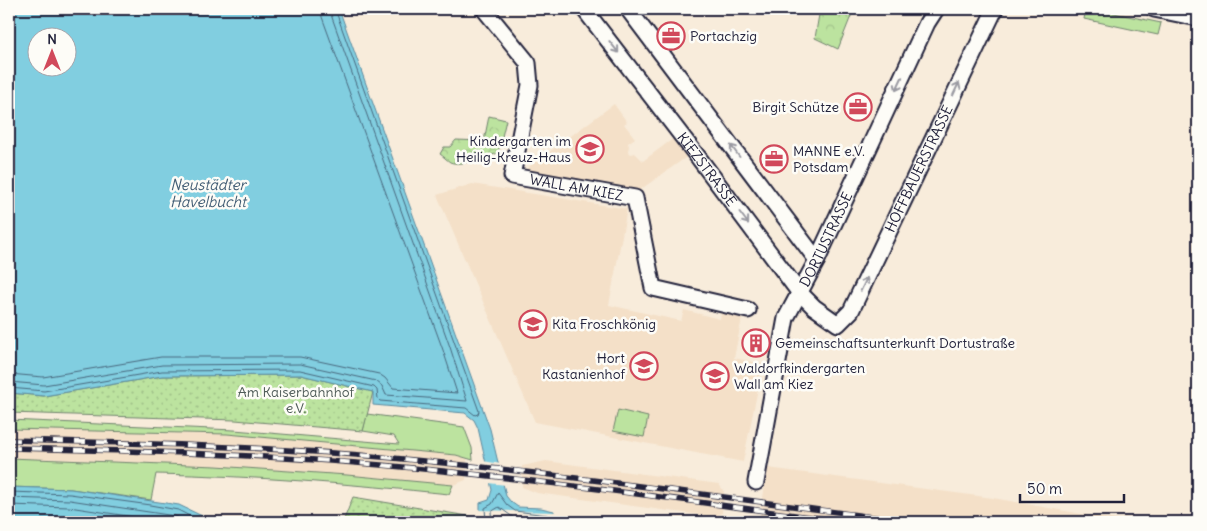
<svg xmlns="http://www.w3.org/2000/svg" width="1207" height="531" font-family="Delius,sans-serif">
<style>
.built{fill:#f4e0c8}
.grass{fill:#bce39f;stroke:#6f826d}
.forest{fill:url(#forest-crowns);stroke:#6f826d}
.garden{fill:url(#garden-dots);stroke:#6f826d}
.water{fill:#81cee0;stroke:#5b899e;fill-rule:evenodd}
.pier{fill:#f8ecdb}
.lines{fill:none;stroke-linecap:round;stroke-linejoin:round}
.shore{stroke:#48677d;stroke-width:1}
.minor-casing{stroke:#22223b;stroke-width:19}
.minor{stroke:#fdfcf7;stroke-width:15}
.rail-casing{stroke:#22223b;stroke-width:5.5}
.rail{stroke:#fdfcf7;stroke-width:4;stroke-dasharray:11;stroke-linecap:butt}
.oneway{stroke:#9a9aa2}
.labels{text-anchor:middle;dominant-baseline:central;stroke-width:5;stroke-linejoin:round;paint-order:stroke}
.poi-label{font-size:14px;fill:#22223b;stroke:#fdfcf7;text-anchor:start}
.street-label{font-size:14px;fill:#22223b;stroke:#fdfcf7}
.park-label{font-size:14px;fill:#505c59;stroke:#fdfcf7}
.water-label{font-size:15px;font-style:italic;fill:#435e75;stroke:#fdfcf7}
</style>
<defs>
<pattern id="forest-crowns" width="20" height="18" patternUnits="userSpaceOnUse" patternTransform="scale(1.25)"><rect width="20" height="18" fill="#bce39f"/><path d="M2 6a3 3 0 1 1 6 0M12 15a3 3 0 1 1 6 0" fill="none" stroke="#a1c28a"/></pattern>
<pattern id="garden-dots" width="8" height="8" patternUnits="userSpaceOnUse" patternTransform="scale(1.25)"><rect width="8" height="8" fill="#bce39f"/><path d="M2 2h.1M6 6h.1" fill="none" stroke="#a1c28a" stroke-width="1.8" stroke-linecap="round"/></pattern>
</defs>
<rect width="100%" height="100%" fill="#f8ecdb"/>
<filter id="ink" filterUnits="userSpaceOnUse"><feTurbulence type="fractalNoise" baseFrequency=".02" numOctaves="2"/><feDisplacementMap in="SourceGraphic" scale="10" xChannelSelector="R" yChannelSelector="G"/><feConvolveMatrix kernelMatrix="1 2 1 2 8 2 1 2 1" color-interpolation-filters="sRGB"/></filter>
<g filter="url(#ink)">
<!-- built -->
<g class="built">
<path d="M614,104l13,18 -3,2 11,14 -7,5 1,3 -1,5 3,3 4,-1 8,8 31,-23 14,18 -51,36 -115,-20z"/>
<path d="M472,184l155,25 -18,96 72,16 3,-11 36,9 2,-11 21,5 -9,45 29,6 -20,98 -208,-40 -98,-227z"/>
<path d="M9,429l218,5 229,21 11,4 -1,21 -13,5 -108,-10 -129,-9 -207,-8z"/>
<path d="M546,461l173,23 5,8 -2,21 -8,4 -177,-24 -15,-6v-21z"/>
<path d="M768,468l225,30 133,24h-355l-12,-1z"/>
</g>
<!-- grass -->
<g class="grass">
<path d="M1086,9h9l66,14 -3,12 -74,-16z"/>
<path d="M618,410l30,7 -4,20 -31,-6z"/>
<path d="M367,414l97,13 8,21 1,12 -17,-5 -229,-21 -218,-5v-9l225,10 165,14 -5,-8 -31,-5z"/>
<path d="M9,458l207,8 131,9 106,10 -4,9c-98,-10 -195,-18 -293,-20l-5,26 -80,-11 -62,-2z"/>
</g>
<!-- forest -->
<g class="forest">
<path d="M820,9h28l5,2 -15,38 -23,-11z"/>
<path d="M489,116l17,4 -8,33c-12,4 -37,14 -48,9 -3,-2 -7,-6 -10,-8l4,-7h6l6,-7 28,1z"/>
</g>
<!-- garden -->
<g class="garden">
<path d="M301,375l72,17 -10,39 -128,-11 -226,-7v-20l35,3 118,-20z"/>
<path d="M353,497l127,21 2,4h-139z"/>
</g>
<!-- water -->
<g class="water">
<path d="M9,9h330l151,420 16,67 5,6 7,5 23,1 13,3v11h-72l-2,-4v-15l9,-3 3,-10 -14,-62 -4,-8 -9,-7 -92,-8v-13l-72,-17 -139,1 -118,20 -35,-3zM38,38h30v30h-30z"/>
<path d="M9,487l62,2 108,16 23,11 5,6h-198z"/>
</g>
<!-- pier -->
<g class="pier">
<path d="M483,461l18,3 5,21 -18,-2z"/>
<path d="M477,510l78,2v8l-78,-2z"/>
</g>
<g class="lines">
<!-- shore -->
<g class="shore">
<path d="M9,374l34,3 118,-20h139l79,17 6,4 8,10 64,5 -14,-43 -121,-333 -1,-8"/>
<path d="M9,382l35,3 118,-20 138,-1 76,17 6,5 4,9 81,6 -17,-54 -121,-338"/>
<path d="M9,388l35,3 118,-20 138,-1 74,17 3,3 1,9 2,2 86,7 9,7 3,-1 1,-3 -144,-402"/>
<path d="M9,492l61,2 80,11 28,5 23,12"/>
<path d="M9,498l61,2 105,16 14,6"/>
<path d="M9,505l60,2 98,15"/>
<path d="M486,522l-1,-14 7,-4 6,-11 9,12 8,6 32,4 2,7"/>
<path d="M492,522l-1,-10 8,-5 15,11 25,1 4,3"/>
</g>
<!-- minor casing -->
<g class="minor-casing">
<g id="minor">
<path id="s1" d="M484,9l44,54 2,22 -18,91 123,22 18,90 95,22"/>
<path id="s2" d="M584,9l114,148 101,135 15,15 24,17 13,-13 144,-302"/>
<path d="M628,9l189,251"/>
<path d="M1154,9l44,9"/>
<path id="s3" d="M756,482l30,-164 31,-58 110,-237 9,-14"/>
</g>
</g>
<!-- minor -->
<use href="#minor" class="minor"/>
<!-- rail casing -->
<g class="rail-casing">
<g id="rail">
<path d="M9,440c124,3 249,6 373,17 177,16 353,42 530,65"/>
<path d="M9,448c124,3 249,6 372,17 157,14 312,37 468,57"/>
</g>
</g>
<!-- rail -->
<use href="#rail" class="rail"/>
</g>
<!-- one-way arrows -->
<defs><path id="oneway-shaft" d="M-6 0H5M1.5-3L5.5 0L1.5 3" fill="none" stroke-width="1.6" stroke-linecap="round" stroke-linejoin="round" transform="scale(1.25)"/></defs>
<g class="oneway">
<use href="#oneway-shaft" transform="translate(614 47) rotate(52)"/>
<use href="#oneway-shaft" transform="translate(899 84) rotate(115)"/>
<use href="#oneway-shaft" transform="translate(956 89) rotate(-65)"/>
<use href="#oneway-shaft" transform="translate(735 151) rotate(-127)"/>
<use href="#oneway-shaft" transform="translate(744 218) rotate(53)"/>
<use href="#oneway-shaft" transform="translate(864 284) rotate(-65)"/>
</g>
</g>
<!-- icons -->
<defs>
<g id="office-ring" transform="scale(1.4375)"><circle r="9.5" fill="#fdfcf7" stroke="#d1495b" stroke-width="1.5"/><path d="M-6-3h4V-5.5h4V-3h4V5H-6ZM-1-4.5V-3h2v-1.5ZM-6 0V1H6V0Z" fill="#d1495b"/></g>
<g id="school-ring" transform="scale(1.4375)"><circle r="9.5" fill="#fdfcf7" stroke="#d1495b" stroke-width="1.5"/><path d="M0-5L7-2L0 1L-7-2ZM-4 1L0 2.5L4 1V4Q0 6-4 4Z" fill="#d1495b"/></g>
<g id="building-ring" transform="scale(1.4375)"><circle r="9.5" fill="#fdfcf7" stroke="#d1495b" stroke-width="1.5"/><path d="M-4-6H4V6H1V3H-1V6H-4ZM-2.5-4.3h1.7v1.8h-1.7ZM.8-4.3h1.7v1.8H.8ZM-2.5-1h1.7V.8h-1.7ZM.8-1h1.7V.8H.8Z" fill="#d1495b"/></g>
</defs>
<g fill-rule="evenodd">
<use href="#office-ring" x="671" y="36"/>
<use href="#office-ring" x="858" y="107"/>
<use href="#school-ring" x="590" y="149"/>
<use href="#office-ring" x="774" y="159"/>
<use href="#school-ring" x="533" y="324"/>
<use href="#building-ring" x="756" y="343"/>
<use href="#school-ring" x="644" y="366"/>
<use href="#school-ring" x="715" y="376"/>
</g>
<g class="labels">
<!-- poi labels -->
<g class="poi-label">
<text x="690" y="36">Portachzig</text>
<text x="839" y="107" text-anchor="end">Birgit Schütze</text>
<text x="571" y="141" text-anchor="end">Kindergarten im<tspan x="571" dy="16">Heilig-Kreuz-Haus</tspan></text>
<text x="793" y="151">MANNE e.V.<tspan x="793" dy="16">Potsdam</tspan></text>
<text x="552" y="324">Kita Froschkönig</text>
<text x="775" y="343">Gemeinschaftsunterkunft Dortustraße</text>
<text x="625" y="358" text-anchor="end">Hort<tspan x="625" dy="16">Kastanienhof</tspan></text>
<text x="734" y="368">Waldorfkindergarten<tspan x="734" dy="16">Wall am Kiez</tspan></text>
</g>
<!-- street labels -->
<g class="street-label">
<text stroke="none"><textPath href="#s2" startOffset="582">HOFFBAUERSTRASSE</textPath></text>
<text stroke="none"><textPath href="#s2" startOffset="202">KIEZSTRASSE</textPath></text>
<text stroke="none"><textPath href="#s1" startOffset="250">WALL AM KIEZ</textPath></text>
<text stroke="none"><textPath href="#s3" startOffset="255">DORTUSTRASSE</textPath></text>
</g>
<!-- park labels -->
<g class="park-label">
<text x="296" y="392">Am Kaiserbahnhof<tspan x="296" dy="16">e.V.</tspan></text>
</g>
<!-- water labels -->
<g class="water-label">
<text x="208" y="184">Neustädter<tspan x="208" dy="17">Havelbucht</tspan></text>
</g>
</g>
<!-- margin -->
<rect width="1207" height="531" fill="none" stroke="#fdfcf7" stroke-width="30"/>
<rect x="15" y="15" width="1177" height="501" fill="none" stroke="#22223b" stroke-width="2" filter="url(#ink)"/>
<!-- north arrow -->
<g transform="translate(52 52)"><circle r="24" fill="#fdfcf7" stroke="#a5a5ac"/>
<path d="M0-4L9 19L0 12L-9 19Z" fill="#d1495b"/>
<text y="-8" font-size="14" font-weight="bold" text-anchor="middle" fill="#22223b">N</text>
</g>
<!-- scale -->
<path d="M1020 494v8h104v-8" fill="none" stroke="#22223b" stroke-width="2.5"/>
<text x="1027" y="494" font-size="15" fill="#22223b" stroke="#fdfcf7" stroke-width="4" paint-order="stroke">50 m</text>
</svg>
